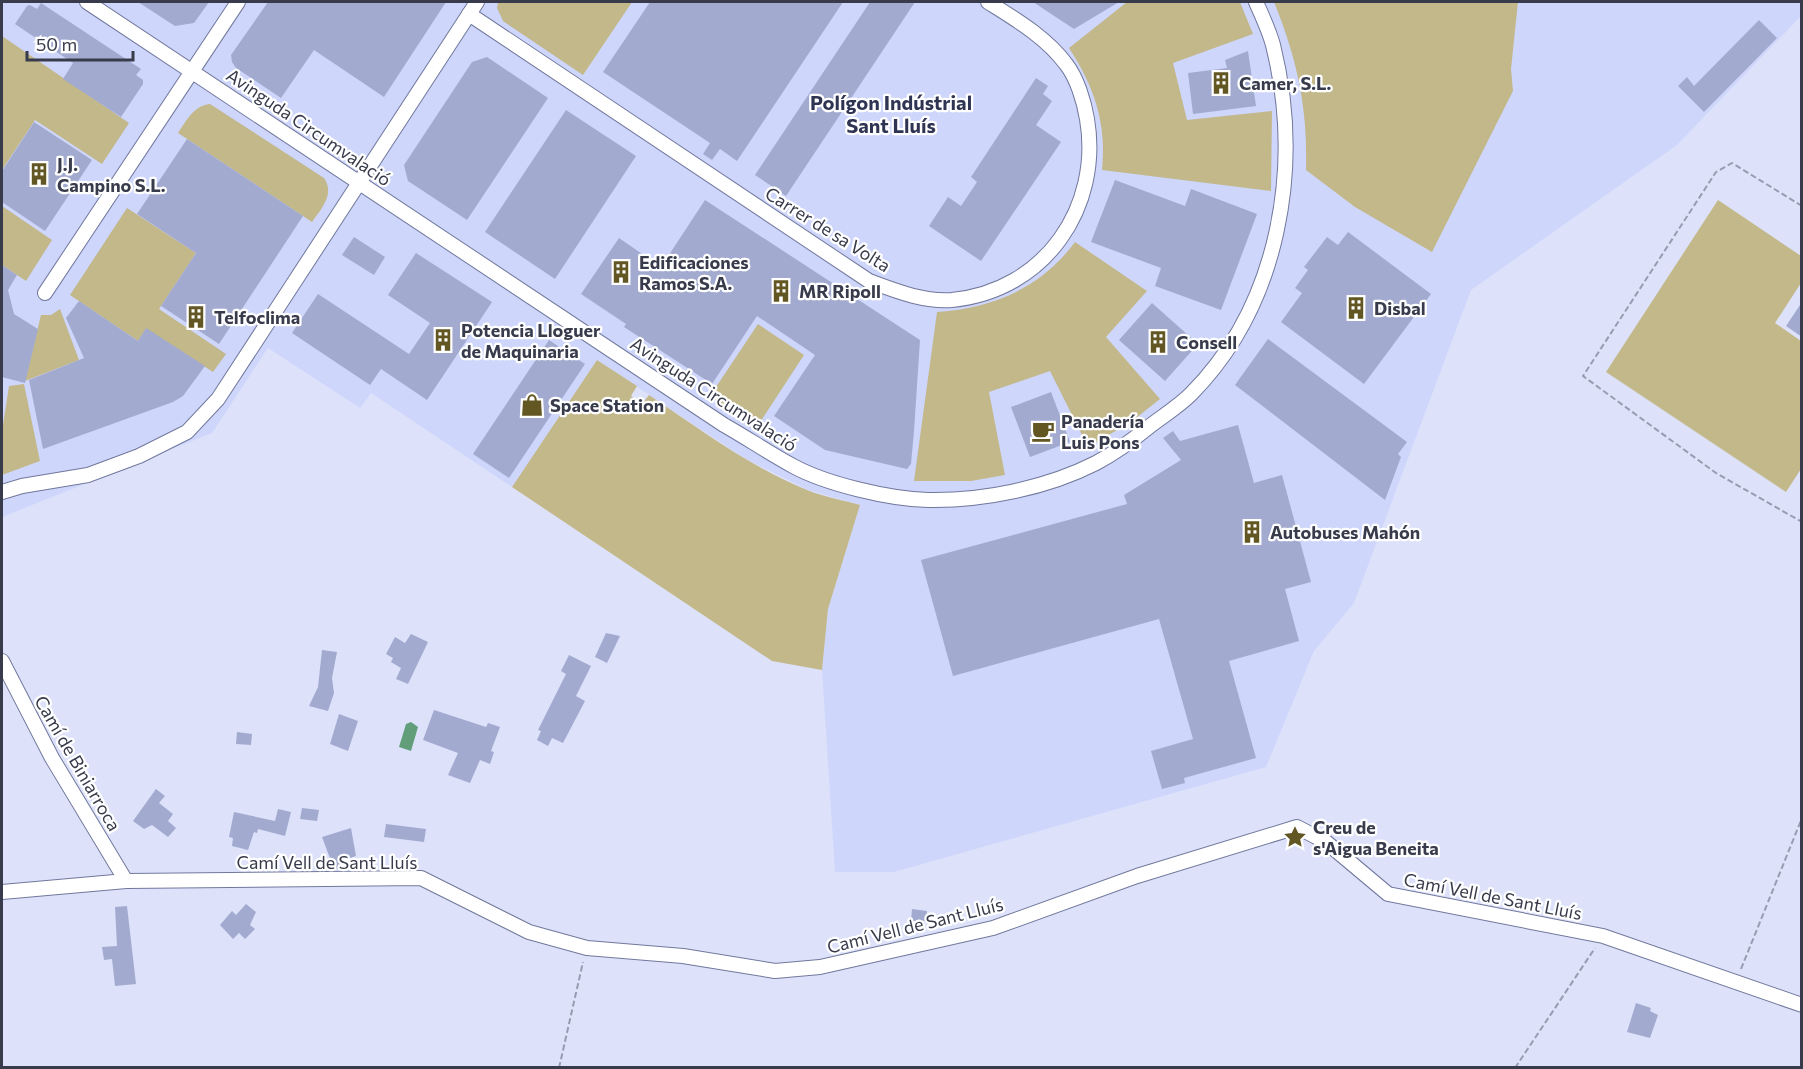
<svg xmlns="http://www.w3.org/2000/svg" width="1803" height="1069" font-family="Commissioner,sans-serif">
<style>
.built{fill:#ced6fc}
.green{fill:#c3b88a}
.water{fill:#629e7a}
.building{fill:#a2aad0}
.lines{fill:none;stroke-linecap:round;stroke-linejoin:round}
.minor-casing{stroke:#71789c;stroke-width:16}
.path{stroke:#989cb1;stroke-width:2;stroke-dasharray:6 3;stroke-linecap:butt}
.minor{stroke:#fff;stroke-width:14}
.labels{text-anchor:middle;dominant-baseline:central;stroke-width:4.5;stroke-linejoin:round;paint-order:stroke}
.poi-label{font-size:18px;font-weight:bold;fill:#383b4b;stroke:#fff;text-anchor:start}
.street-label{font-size:18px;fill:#383b4b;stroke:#fff}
.neighbourhood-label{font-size:20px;font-weight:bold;fill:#2f3453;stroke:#fff}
</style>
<rect width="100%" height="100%" fill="#dde2fa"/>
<!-- built -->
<path class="built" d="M2,2h1799v14l-124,129 -206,145 -117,313 -40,48 -48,116 -372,105h-59l-13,-202 6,-61 32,-104 -52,-15 -64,-32 -147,-98 -85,127 -141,-94 -11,15 -92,-60 -56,85 -210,84z"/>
<!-- green -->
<g class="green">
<path d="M498,2h134l-49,73 -80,-54 -6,-13z"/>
<path d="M1127,2h113l13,32 -80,29 14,57 85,-9 -1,80 -169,-21c5,-46 -8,-84 -33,-122z"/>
<path d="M1274,2h244l-7,67 2,22 -81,161 -77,-45 -49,-37c2,-62 -9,-111 -32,-168z"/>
<path d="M2,36l127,87 -27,41 -67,-44 -33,50z"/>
<path d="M210,104l114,74c11,16 -2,30 -12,44l-134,-89c9,-13 15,-27 32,-29z"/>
<path d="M1718,200l83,56v27l-26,40 26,18v128l-15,23 -180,-120z"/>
<path d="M2,206l50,34 -26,41 -24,-16z"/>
<path d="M127,208l69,45 -37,56 67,45 -13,18 -67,-43 -8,12 -68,-46z"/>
<path d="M1075,242l72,49 -41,46 54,62 -29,23 -43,25 -38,-76 -61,21 16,83 -34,6h-57l23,-169c56,-4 104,-24 138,-70z"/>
<path d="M60,309l19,51 -54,21 16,-66h10z"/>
<path d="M758,324l46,31 -47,72 -47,-31z"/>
<path d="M597,360l40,26 -6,10 11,8 7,-9c51,34 101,72 158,95 17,7 36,10 53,15l-32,104 -6,61 -50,-9 -260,-174z"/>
<path d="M24,384l16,77 -38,14v-44l7,-45z"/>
</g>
<!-- water -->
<path class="water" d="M411,722l7,5 -7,24 -12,-4 7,-23z"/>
<!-- building -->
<g class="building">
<path d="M138,2h71l-15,21 -19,3z"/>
<path d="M268,2h178l-62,95 -70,-47 -33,48 -45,-30 -4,-6 -1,-7z"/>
<path d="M650,2h193l-106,159 -17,-12 -8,11 -9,-6 7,-11 -107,-71z"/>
<path d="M870,2h45l-129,194 -31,-21z"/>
<path d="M1033,2h86l-45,27z"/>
<path d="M41,3l100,66 -5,6 7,5v4l-22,33 -58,-38 10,-16 -58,-39 12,-18 3,-1 7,4z"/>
<path d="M1759,20l18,18 -73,74 -26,-26 9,-9 7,9z"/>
<path d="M1248,51l8,55 -63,8 -5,-41 39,-5 -2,-8z"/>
<path d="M487,57l61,41 -81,122 -59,-39 -4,-16 68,-103z"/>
<path d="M1036,78l12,8 -5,8 9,7 -16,24 25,17 -80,119 -52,-35 19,-29 13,9 16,-24 -6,-5z"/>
<path d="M566,110l70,46 -81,123 -70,-47z"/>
<path d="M34,122l58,38 -47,71 -43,-29v-31z"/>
<path d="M187,139l116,77 -84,128 -58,-38 35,-53 -59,-39z"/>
<path d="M1115,180l70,26 6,-17 66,25 -36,96 -66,-24 6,-18 -70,-26z"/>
<path d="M705,200l215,140 -6,91 -3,33 -4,5 -82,-19 -51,-34 41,-61 -58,-39 -45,68 -88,-57 2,-3 -45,-30 38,-56 42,29z"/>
<path d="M1348,232l83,62 -67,90 -83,-62 21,-29 -7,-5 13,-18 -4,-3 23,-30 11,8z"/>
<path d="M354,237l31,20 -11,18 -32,-20z"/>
<path d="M416,253l76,49 -65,98 -46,-31 -11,16 -78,-52 26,-39 91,60 21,-31 -42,-28z"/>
<path d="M2,265l15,10 -9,15 6,24 24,15 -13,54 -23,-6z"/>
<path d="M79,301l59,40 8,-13 59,38 -22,30 -10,6 -130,47 -14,-69 55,-22 -18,-40z"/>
<path d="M1802,302v35l-16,-11z"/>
<path d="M1152,303l46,41 -33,37 -46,-41z"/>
<path d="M1268,339l139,103 -9,12 3,3 -16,43 -150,-115z"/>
<path d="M549,340l36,24 -76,114 -36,-24z"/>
<path d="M1051,392l19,50 -40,15 -19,-50z"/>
<path d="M1238,425l16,58 28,-8 29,107 -26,7 14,52 -70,20 27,97 -72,20 1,5 -23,6 -11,-38 42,-12 -34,-120 -206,57 -32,-116 206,-56 -3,-9 57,-35 -18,-22 10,-7 7,10z"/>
<path d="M606,633l14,3 -13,27 -12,-6z"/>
<path d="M411,634l17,8 -20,42 -12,-5 5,-11 -10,-6 2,-4 -7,-4 9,-17 10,6z"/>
<path d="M322,650l15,2 -5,26 2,15 -6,18 -19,-5 9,-19z"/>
<path d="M569,655l22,11 -15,30 9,5 -22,42 -11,-5 -4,8 -11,-6 4,-9 -3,-1 28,-56 -5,-3z"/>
<path d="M434,710l52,17 2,-4 12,4 -9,24 3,1 -4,12 -10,-4 -10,23 -22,-8 10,-22 -35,-13z"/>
<path d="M339,714l19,7 -10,30 -18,-7z"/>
<path d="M237,732l15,2 -1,11 -15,-1z"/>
<path d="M156,789l9,7 -6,7 14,11 -5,7 8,7 -8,9 -16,-12 -8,4 -11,-8z"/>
<path d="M302,808l17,2 -2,11 -17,-2z"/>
<path d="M278,809l13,3 -6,24 -27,-7 -1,4 -3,-1 -6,18 -16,-4 1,-8 -4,-1 5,-25 41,9z"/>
<path d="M386,824l40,5 -2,13 -40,-5z"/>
<path d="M351,828l5,28 -12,4 3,9h-13l-12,-32z"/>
<path d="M246,904l10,8 -6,13 5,4 -10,10 -6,-6 -6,6 -13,-14 12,-14 4,4z"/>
<path d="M127,906l9,78 -21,2 -3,-27 -8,1 -2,-13 15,-1 -2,-39z"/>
<path d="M912,909l15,2 -1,10h-15z"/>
<path d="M1636,1003l15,5 -1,3 8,4 -8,23 -23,-6z"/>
</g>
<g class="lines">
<!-- minor casing -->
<g class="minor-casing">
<g id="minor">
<path d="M87,2l637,423c23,13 45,28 69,41 33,18 96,33 135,34 55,1 119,-12 168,-37 19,-10 38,-24 54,-37 13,-10 29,-20 41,-32 89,-90 112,-228 82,-349 -4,-15 -11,-29 -17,-43"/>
<path d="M469,14l400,267c27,10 54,21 83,19 93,-9 150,-93 135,-181 -3,-18 -10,-41 -21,-55 -20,-27 -51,-45 -78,-62"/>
<path d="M45,293l193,-291"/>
<path d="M2,492l20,-6 66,-11 51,-19 48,-24 31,-33 259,-397"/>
<path d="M2,661l50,97 74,123"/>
<path d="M2,892l124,-11 295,-3 108,54 58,16 96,8 92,15 45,-4 173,-39 144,-52 160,-49 29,15 62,52 215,42 199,69"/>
</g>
</g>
<!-- path -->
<g class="path">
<path d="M1802,206l-70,-43 -16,9 -133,204 133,97 86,49"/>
<path d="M1741,969l61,-151"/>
<path d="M559,1068l24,-106"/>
<path d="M1515,1068l80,-120"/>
</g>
<!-- minor -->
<use href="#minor" class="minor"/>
</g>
<!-- icons -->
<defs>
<g id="building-bare" transform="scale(1.8)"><path d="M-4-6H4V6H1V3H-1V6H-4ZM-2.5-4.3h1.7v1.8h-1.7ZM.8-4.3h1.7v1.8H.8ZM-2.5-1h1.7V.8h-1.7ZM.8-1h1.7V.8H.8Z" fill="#625622" stroke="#fff" stroke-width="2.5" paint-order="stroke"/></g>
<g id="shop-bare" transform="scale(1.8)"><path d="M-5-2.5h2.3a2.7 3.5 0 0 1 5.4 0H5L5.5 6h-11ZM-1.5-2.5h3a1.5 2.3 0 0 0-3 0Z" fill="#625622" stroke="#fff" stroke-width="2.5" paint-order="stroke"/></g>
<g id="cafe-bare" transform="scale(1.8)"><path d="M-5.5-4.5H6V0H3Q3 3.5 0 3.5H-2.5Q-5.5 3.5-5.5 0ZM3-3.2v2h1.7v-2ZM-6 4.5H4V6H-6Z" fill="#625622" stroke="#fff" stroke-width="2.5" paint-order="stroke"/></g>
<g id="sight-bare" transform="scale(1.8)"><path d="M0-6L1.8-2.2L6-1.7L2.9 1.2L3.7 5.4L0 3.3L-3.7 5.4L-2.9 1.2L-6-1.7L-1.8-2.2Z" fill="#625622" stroke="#fff" stroke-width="2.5" paint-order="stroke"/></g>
</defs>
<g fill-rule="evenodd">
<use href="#building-bare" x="1221" y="83"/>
<use href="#building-bare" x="39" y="174"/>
<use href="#building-bare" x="621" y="272"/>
<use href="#building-bare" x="781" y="291"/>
<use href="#building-bare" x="1356" y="308"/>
<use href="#building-bare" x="196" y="317"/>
<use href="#building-bare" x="443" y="340"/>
<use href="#building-bare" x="1158" y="342"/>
<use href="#shop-bare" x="532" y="405"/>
<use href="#cafe-bare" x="1043" y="431"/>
<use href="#building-bare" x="1252" y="532"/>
<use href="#sight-bare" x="1295" y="837"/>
</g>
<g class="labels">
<!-- poi labels -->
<g class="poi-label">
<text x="1239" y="83">Camer, S.L.</text>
<text x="57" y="164">J.J.<tspan x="57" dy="21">Campino S.L.</tspan></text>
<text x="639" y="262">Edificaciones<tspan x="639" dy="21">Ramos S.A.</tspan></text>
<text x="799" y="291">MR Ripoll</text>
<text x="1374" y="308">Disbal</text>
<text x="214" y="317">Telfoclima</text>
<text x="461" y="330">Potencia Lloguer<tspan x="461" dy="21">de Maquinaria</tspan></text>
<text x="1176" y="342">Consell</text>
<text x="550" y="405">Space Station</text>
<text x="1061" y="421">Panadería<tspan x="1061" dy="21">Luis Pons</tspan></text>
<text x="1270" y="532">Autobuses Mahón</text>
<text x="1313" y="827">Creu de<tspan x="1313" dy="21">s'Aigua Beneita</tspan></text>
</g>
<!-- street labels -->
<g class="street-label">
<text transform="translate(309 127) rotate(34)">Avinguda Circumvalació</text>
<text transform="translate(828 229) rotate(32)">Carrer de sa Volta</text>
<text transform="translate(714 394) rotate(33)">Avinguda Circumvalació</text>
<text transform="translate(78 763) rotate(60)">Camí de Biniarroca</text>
<text x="327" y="862">Camí Vell de Sant Lluís</text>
<text transform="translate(1493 896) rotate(11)">Camí Vell de Sant Lluís</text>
<text transform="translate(915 925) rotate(-14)">Camí Vell de Sant Lluís</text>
</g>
<!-- neighbourhood labels -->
<g class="neighbourhood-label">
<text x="891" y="102">Polígon Indústrial<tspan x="891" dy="23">Sant Lluís</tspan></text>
</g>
</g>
<!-- border -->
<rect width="1803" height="1069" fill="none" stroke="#383b4b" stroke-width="6"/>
<!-- scale -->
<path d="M27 51v9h106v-9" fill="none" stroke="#383b4b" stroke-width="3"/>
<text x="36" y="51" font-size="18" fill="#383b4b" stroke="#ffffff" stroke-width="4.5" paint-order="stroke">50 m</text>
</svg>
